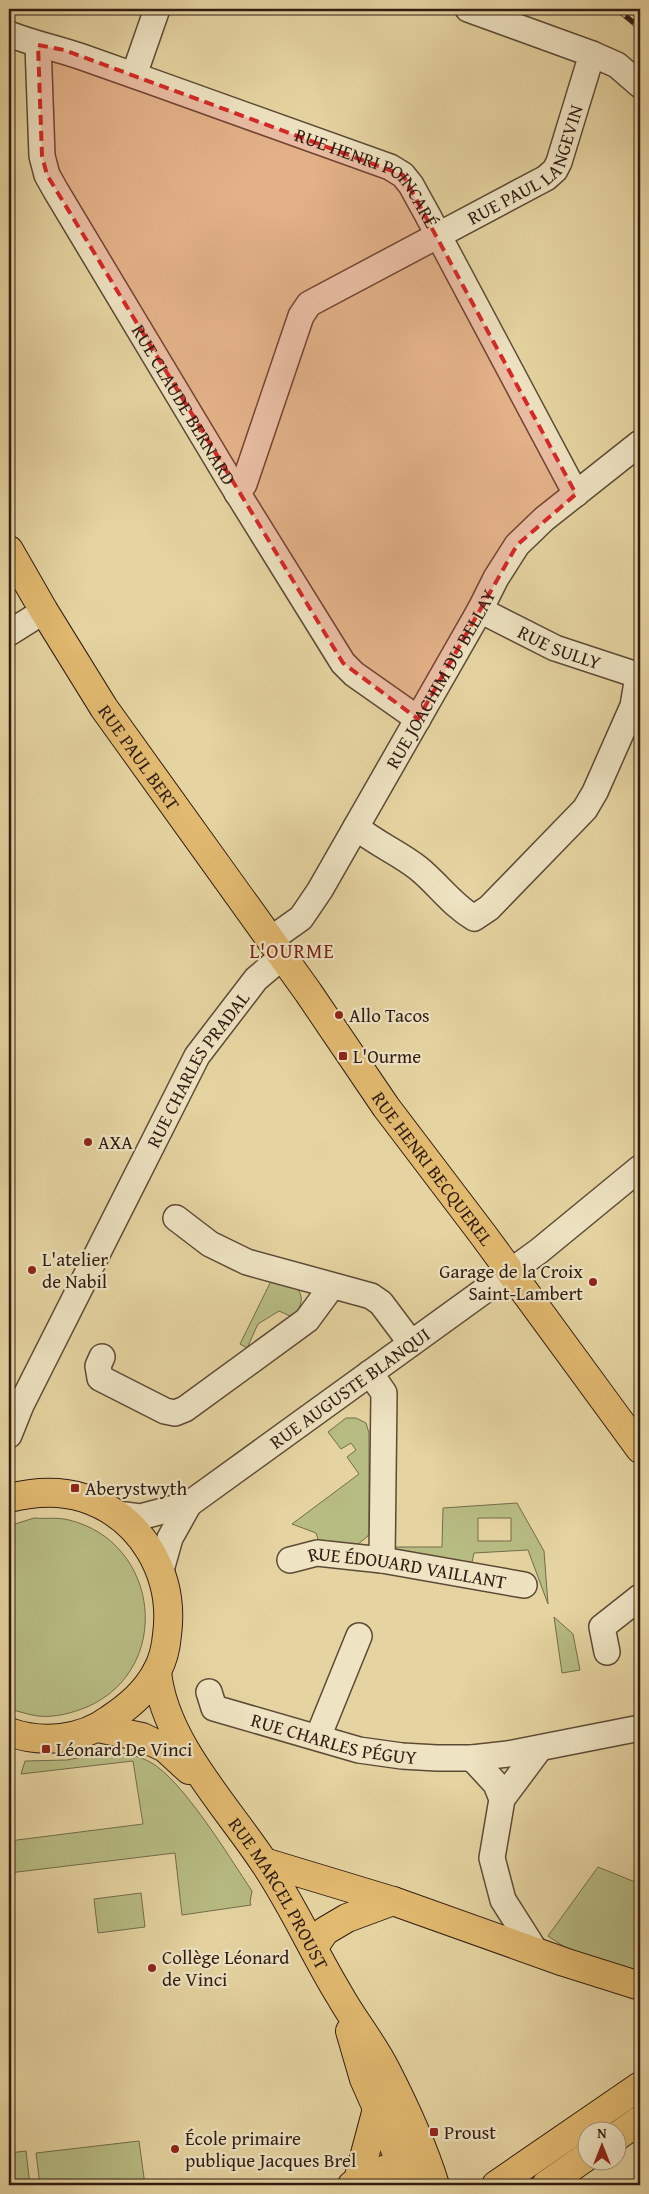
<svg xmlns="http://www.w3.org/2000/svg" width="649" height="2194" font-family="'Gentium Book Plus',serif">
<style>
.green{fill:#b7bc83;stroke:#746c4b;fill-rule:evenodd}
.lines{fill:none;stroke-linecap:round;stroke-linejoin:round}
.minor-casing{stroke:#5d4a36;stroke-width:28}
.major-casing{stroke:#301c13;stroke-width:30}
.minor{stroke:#eee3c2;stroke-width:25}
.major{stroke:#e2ba70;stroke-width:28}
.rail-casing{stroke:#301c13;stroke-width:5.5}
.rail{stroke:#eee3c2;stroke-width:4;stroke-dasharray:11;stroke-linecap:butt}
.marked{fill:#d62828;fill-opacity:0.2;stroke:#d62828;stroke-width:4;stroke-dasharray:10 6;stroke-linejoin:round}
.poi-dot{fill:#8f2418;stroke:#eee3c2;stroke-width:2}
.labels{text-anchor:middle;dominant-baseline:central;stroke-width:4.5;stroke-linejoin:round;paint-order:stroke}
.street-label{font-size:19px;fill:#301c13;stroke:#eee3c2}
.poi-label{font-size:19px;fill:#301c13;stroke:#eee3c2;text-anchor:start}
.neighbourhood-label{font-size:20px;letter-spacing:1px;fill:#7a1f14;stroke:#eee3c2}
</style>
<rect width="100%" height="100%" fill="#e5d4a1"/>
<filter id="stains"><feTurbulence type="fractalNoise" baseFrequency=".004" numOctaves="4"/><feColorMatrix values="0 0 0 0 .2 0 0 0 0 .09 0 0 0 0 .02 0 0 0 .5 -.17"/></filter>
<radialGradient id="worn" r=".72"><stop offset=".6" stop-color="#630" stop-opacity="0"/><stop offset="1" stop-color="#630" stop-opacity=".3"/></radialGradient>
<!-- green -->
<g class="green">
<path d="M272,1279l26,10c6,11 3,15 -3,26l-5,1 -11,-5 -21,13 -11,24 -7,-4z"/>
<path d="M346,1418h10l10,5 3,10v99l-1,4 -11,9 -38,-3 -3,-9 -24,-9 67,-50 -12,-17 9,-7 -5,-7 -10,6 -13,-17z"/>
<path d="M517,1503l27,48 4,53 -20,-54 -54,3 -3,14 -75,-13 -5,-7h51l1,-39zM511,1518v23h-33v-23z"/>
<path d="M34,1518c11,1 24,-1 35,2 91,22 105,149 18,187 -15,6 -33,11 -49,9 -9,-1 -20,-5 -29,-7v-183z"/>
<path d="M554,1617l19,17 7,36 -18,3z"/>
<path d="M109,1752c15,1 28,3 41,10 33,18 79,95 102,129l-2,11 1,3 -69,10 -7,-62 -166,20v-32l134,-17 -10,-63 -112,13 4,-13 42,-1z"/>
<path d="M598,1867l42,17v96l-68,-28 -24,-16z"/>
<path d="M141,1893l4,34 -47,6 -4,-34z"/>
<path d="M139,2141l6,44h-105l-4,-32z"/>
<path d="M26,2151l4,34h-21v-32z"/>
</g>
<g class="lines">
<!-- minor casing -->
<g class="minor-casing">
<g id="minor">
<path d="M468,9l124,45 25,11 23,20"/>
<path id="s1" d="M9,34c25,10 51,15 76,24 102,36 204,73 305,109l13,8 8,10 16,29 149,280"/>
<path id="s2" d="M38,45l4,111 5,19 9,16 174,290 113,182 11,11 64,45"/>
<path d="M134,75l23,-66"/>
<path id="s3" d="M237,493l7,-9 57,-168 8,-12 237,-126 9,-8 4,-8 33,-108"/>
<path id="s4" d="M480,610l75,38 85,28"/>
<path d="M9,633l35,-22"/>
<path d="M356,827c19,16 43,26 62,41 20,16 34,37 56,50l15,-10 96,-99 10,-17 38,-86 5,-30"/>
<path id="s5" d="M270,940l31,-22 19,-28 160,-280 16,-32 21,-33 27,-26 96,-76"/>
<path d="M176,1218l34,26 37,18 124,34 10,7 30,40"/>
<path d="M102,1357l-4,9 2,12 65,33 10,2 10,-4 122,-89 25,-34"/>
<path d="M370,1373l14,20 -2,167"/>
<path id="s6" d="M9,1435l12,-30 176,-349 59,-77 26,-22"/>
<path id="s7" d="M117,1514l23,3 49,-13 350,-253 101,-83"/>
<path id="s8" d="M290,1560l27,-7 65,7 142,25"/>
<path d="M161,1570l9,-32 19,-34"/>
<path d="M607,1652l-5,-25 38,-30"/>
<path id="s9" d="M209,1692l5,16 145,42 43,6 35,2h35l36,-4 132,-26"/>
<path d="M318,1737l41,-101"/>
<path d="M472,1758l24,26 6,15 -10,59 11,42 33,52"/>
<path d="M502,1799l38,-51"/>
</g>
</g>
<!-- major casing -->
<g class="major-casing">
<g id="major">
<path id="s10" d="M9,550l35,61 60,97 204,284 78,115 98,129 156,213"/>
<path d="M9,1498c24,-6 50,-8 75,0 58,19 91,77 83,137 -1,12 -4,25 -10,36 -11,21 -28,35 -47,48 -28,21 -68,25 -101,13"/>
<path id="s11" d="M157,1671c6,69 68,133 106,190 29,42 50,91 77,135 14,25 33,48 46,74 19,37 37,76 49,115"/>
<path d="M98,1728l44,9 23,11 24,22"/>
<path d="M264,1862l129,39 171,61 76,24"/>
<path d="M314,1947l11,-16 22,-13 46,-17"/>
<path d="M350,2031l14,48 47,106"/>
<path d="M616,2137l24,-17"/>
<path d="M358,2180l19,-71"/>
<path d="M352,2185c12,-10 54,-27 67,-14"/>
<path d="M496,2185l144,-99"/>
<path d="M546,2185l40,-28"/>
</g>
</g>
<!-- minor -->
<use href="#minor" class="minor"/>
<!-- major -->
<use href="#major" class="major"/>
<!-- rail casing -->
<g class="rail-casing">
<g id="rail">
<path d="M617,9l23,19"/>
<path d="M632,9l8,7"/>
</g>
</g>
<!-- rail -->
<use href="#rail" class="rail"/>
</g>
<!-- marked area -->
<path class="marked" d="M38,45l26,5 339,125 173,319 -59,51 -99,174 -75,-56 -296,-488 -5,-19z"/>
<!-- markers -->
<g class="poi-dot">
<circle cx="339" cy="1015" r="5"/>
<rect x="338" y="1051" width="10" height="10" rx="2.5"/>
<circle cx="88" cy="1142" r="5"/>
<circle cx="32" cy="1270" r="5"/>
<circle cx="593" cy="1282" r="5"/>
<rect x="70" y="1483" width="10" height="10" rx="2.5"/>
<rect x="41" y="1744" width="10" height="10" rx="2.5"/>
<circle cx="152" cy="1968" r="5"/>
<rect x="429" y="2127" width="10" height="10" rx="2.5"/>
<circle cx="175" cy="2149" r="5"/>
</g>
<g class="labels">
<!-- street labels -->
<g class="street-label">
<text stroke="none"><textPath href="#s3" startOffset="468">RUE PAUL LANGEVIN</textPath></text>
<text stroke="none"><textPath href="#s1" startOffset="391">RUE HENRI POINCARÉ</textPath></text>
<text stroke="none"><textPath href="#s2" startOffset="398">RUE CLAUDE BERNARD</textPath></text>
<text stroke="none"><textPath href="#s4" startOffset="88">RUE SULLY</textPath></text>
<text stroke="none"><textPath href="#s5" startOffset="315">RUE JOACHIM DU BELLAY</textPath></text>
<text stroke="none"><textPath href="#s10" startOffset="245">RUE PAUL BERT</textPath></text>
<text stroke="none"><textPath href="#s6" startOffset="412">RUE CHARLES PRADAL</textPath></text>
<text stroke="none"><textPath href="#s10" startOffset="750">RUE HENRI BECQUEREL</textPath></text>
<text stroke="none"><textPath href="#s7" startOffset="272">RUE AUGUSTE BLANQUI</textPath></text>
<text stroke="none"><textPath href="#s8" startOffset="119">RUE ÉDOUARD VAILLANT</textPath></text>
<text stroke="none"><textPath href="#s9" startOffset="141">RUE CHARLES PÉGUY</textPath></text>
<text stroke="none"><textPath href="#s11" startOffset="256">RUE MARCEL PROUST</textPath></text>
</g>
<!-- poi labels -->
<g class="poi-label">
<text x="349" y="1015">Allo Tacos</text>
<text x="353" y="1056">L'Ourme</text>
<text x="98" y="1142">AXA</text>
<text x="42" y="1259">L'atelier<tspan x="42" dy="22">de Nabil</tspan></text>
<text x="583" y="1271" text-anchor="end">Garage de la Croix<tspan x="583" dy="22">Saint-Lambert</tspan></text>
<text x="85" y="1488">Aberystwyth</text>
<text x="56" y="1749">Léonard De Vinci</text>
<text x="162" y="1957">Collège Léonard<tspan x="162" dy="22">de Vinci</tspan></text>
<text x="444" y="2132">Proust</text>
<text x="185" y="2138">École primaire<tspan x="185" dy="22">publique Jacques Brel</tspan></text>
</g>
<!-- neighbourhood labels -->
<g class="neighbourhood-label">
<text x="292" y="950">L'OURME</text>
</g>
</g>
<!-- margin -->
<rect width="649" height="2194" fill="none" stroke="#e5d4a1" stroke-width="30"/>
<rect x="10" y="10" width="629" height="2174" fill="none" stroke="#301c13" stroke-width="2.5"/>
<rect x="15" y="15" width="619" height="2164" fill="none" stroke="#301c13"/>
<!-- north arrow -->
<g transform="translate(602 2146)"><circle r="24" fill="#eee3c2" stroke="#a2937c"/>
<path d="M0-4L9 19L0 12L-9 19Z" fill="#8f2418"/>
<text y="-8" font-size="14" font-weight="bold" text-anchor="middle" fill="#301c13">N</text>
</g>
<rect width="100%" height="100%" filter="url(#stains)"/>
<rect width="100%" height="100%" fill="url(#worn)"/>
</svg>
